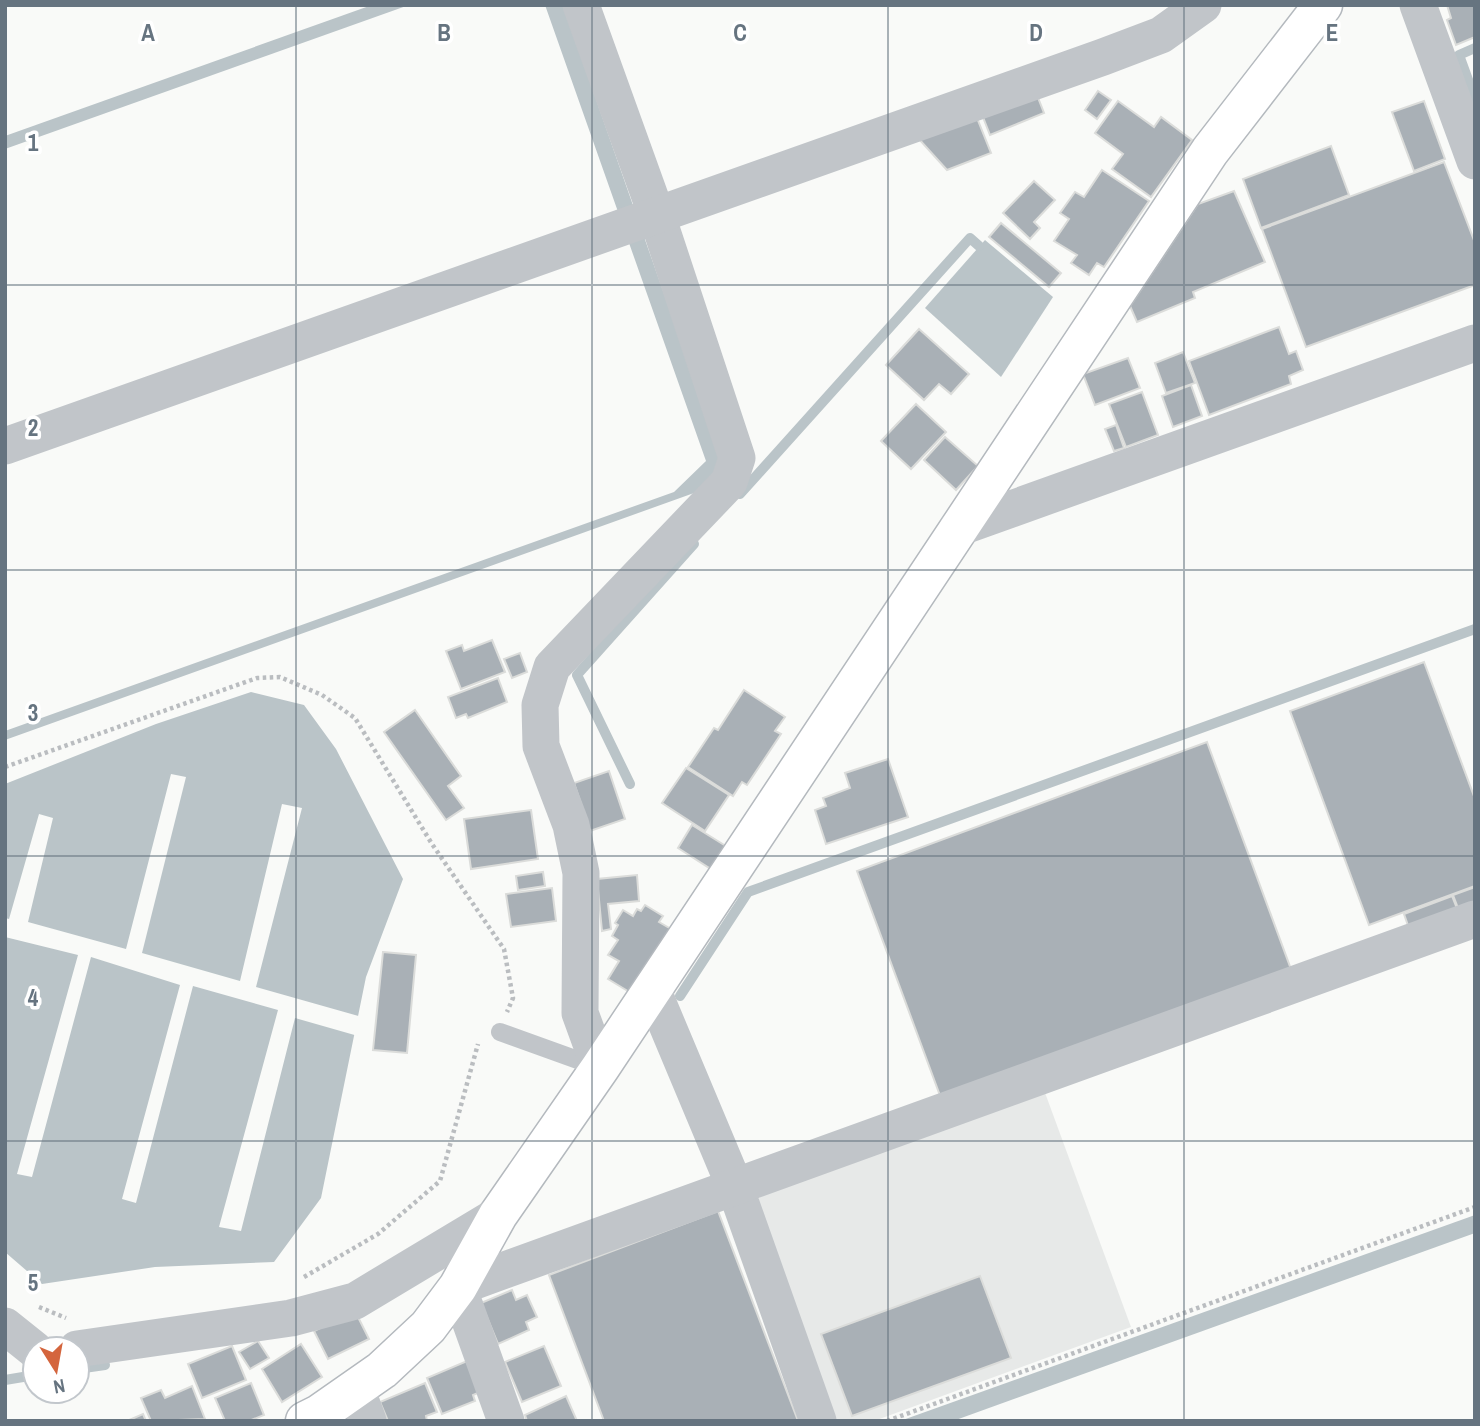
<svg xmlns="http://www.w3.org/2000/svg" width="1480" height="1426" font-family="'Archivo Narrow',sans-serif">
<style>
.built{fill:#e7e9e8}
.water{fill:#bac4c8}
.pier{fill:#f9faf8}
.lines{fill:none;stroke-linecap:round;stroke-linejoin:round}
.stream{stroke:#bac4c8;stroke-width:10}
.building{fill:#a9b0b6;stroke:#dbdcda;stroke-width:2}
.secondary-casing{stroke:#b4b9be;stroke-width:41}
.path{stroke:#babdc0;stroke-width:4.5;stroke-dasharray:3.5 3.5;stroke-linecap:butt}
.lane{stroke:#c1c5c9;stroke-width:18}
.street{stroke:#c1c5c9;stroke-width:37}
.secondary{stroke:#fff;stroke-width:38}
.grid{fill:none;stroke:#667480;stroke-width:2;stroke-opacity:0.55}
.grid-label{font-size:23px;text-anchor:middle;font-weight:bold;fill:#667480;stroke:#fff;stroke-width:7;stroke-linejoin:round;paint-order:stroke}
</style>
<rect width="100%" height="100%" fill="#f9faf8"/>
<!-- built -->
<path class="built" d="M1044,1090l87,237 -257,94h-45l-76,-213 12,-19z"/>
<!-- water -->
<g class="water">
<path d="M372,5h37l-404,144v-13z"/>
<path d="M545,5h18l158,452 -3,14 -24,22 -689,247v-9l669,-239 32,-31z"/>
<path d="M985,240l68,57 -52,80 -76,-69z"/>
<path d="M251,692l53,13 32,44 67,130 -37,98 -45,221 -47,64 -119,5 -113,17 -37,-32v-468l151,-60z"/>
<path d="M1475,1215v18l-522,188h-53z"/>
</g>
<!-- pier -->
<path class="pier" d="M171,774l15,3 -44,176 98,28 42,-177 20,4 -46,179 106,30 -4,19 -63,-18 -54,213 -22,-4 59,-217 -85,-24 -57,217 -14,-4 58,-214 -89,-28 -59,220 -15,-3 61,-219 -73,-18v-19l4,1 30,-105 14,4 -25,104 98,27z"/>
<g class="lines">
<!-- stream -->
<g class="stream">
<path d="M1475,48l-16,7 16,44"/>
<path d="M740,494l230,-256 9,8"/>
<path d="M630,784l-53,-109 117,-131"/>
<path d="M680,996l68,-104 727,-263"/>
<path d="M77,1369l28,-4"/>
<path d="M5,1380l30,-5"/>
</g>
</g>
<!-- building -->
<g class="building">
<path d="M1447,5h28v32l-19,8 -9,-25 4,-2z"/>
<path d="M1035,90l9,23 -54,22 -9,-23z"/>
<path d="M1098,91l13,9 -14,19 -12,-9z"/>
<path d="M1118,101l36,26 7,-10 31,23 -41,57 -39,-28 11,-15 -28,-21z"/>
<path d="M1424,101l21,58 -31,12 -22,-59z"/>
<path d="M975,113l16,40 -44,17 -30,-33z"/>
<path d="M1331,146l18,49 -88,33 -18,-49z"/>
<path d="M1444,162l31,81v42l-169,62 -44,-118z"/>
<path d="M1102,170l47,31 -45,66 -7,-4 -8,12 -18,-12 6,-8 -23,-14 15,-22 -9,-6 15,-21 9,5z"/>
<path d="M1034,181l21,19 -21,22 6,6 -10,11 -27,-26z"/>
<path d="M1234,191l31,71 -72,30 2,6 -58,24 -7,-16 68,-102z"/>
<path d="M1001,223l60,50 -12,14 -60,-50z"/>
<path d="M1279,327l10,27 7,-3 7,19 -14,6 2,8 -82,31 -20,-54z"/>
<path d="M919,329l50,45 -18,20 -12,-10 -15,16 -38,-35z"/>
<path d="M1183,352l12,31 -29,10 -11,-30z"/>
<path d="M1128,358l12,30 -45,17 -12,-31z"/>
<path d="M1191,385l11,31 -29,11 -11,-31z"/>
<path d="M1142,392l16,43 -32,12 -17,-43z"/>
<path d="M916,404l30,28 -35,37 -30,-28z"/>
<path d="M1116,425l8,23 -10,3 -9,-22z"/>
<path d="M945,437l33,29 -22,24 -32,-30z"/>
<path d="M492,640l13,32 -44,17 -15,-38 16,-6 2,6z"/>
<path d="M520,653l7,19 -15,6 -8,-19z"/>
<path d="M1424,662l51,137v87l-106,39 -79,-214z"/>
<path d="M498,678l9,24 -39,16 -2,-4 -10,4 -8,-21z"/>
<path d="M744,690l41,27 -10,14 6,3 -34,51 -5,-3 -9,14 -45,-29 26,-39 4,2z"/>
<path d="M415,710l46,66 -13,10 16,22 -18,12 -62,-88z"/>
<path d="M1207,742l85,230 -350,129 -85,-230z"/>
<path d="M888,759l20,58 -82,27 -11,-34 11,-4 -3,-8 27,-10 -5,-15z"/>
<path d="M686,768l43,27 -24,36 -43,-28z"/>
<path d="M609,771l16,48 -35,12 -16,-48z"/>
<path d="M531,810l7,49 -67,10 -7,-50z"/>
<path d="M692,825l37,23 -15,23 -36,-23z"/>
<path d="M543,872l2,14 -27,4 -2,-14z"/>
<path d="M637,875l2,26 -31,3 3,25 -9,2 -5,-52z"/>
<path d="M1475,887v24l-14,5 -8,-21z"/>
<path d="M552,888l4,33 -45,6 -5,-33z"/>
<path d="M1452,896l8,20 -49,18 -7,-20z"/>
<path d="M645,905l18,11 -4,6 12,7 -40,64 -23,-14 11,-18 -11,-6 10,-15 -6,-4 6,-11 -3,-2 8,-13 10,6 4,-7 4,2z"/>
<path d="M383,952l33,3 -9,98 -34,-3z"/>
<path d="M718,1211l80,210h-194l-55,-146z"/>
<path d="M980,1276l31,82 -159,58 -31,-82z"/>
<path d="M512,1290l4,10 11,-5 10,22 -11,5 3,8 -31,14 -17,-41z"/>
<path d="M355,1311l14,28 -41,20 -14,-28z"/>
<path d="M258,1341l11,17 -19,11 -11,-17z"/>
<path d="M301,1344l21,33 -40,25 -20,-33z"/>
<path d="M232,1346l14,34 -44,18 -14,-34z"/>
<path d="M544,1346l17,40 -39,16 -17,-40z"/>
<path d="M467,1361l13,31 -7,3 2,6 -33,13 -15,-36z"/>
<path d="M251,1383l13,32 -15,6h-24l-10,-23z"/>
<path d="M425,1383l12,29 -11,4 1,5h-39l-8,-19z"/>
<path d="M192,1386l13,33 -54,2 -10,-23 20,-8 4,8z"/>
<path d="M566,1396l11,25h-50l-2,-6z"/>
<path d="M143,1414l3,7h-19z"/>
</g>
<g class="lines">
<!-- secondary casing -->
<g class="secondary-casing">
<path id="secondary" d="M305,1421l14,-7 63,-44 46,-43 30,-40 40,-72 102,-147 610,-917 113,-146"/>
</g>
<!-- path -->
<g class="path">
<path d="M5,767l252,-89 23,-1 42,18 33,23 77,126 72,105 9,49 -6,14"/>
<path d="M304,1277l74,-43 62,-53 38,-137"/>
<path d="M39,1307l27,11"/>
<path d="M887,1421l588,-214"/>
</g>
<!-- lane -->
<path class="lane" d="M500,1032l100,36"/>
<!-- street -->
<g class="street">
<path d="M581,5l76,211 80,242 -8,24 -177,185 -12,38 1,41 30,79 10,48 -1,140 20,55"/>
<path d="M1418,5l57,156"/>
<path d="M5,446l1098,-389 58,-22 42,-30"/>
<path d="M958,528l517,-185"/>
<path d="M652,989l83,198 83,234"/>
<path d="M5,1326l30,24"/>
<path d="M77,1349l214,-31 64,-17 143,-86"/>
<path d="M356,1388l12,33"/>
<path d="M506,1421l-48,-134 1017,-368"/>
</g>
<!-- secondary -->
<use href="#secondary" class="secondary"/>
</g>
<!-- grid -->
<path class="grid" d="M296,5v1416M592,5v1416M888,5v1416M1184,5v1416M5,285h1470M5,570h1470M5,856h1470M5,1141h1470"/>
<g class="grid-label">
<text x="148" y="41">A</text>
<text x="444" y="41">B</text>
<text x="740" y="41">C</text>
<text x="1036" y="41">D</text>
<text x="1332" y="41">E</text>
<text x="33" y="151">1</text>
<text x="33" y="436">2</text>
<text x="33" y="721">3</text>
<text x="33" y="1006">4</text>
<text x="33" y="1291">5</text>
</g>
<!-- border -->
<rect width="1480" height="1426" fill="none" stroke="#667480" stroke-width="14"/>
<!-- north arrow -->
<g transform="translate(56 1370) rotate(169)"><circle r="33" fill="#ffffff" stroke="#c2c7cc" stroke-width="2"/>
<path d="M0-5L12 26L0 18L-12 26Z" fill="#d4653d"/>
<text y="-10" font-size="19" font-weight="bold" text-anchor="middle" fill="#667480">N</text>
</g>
</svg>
